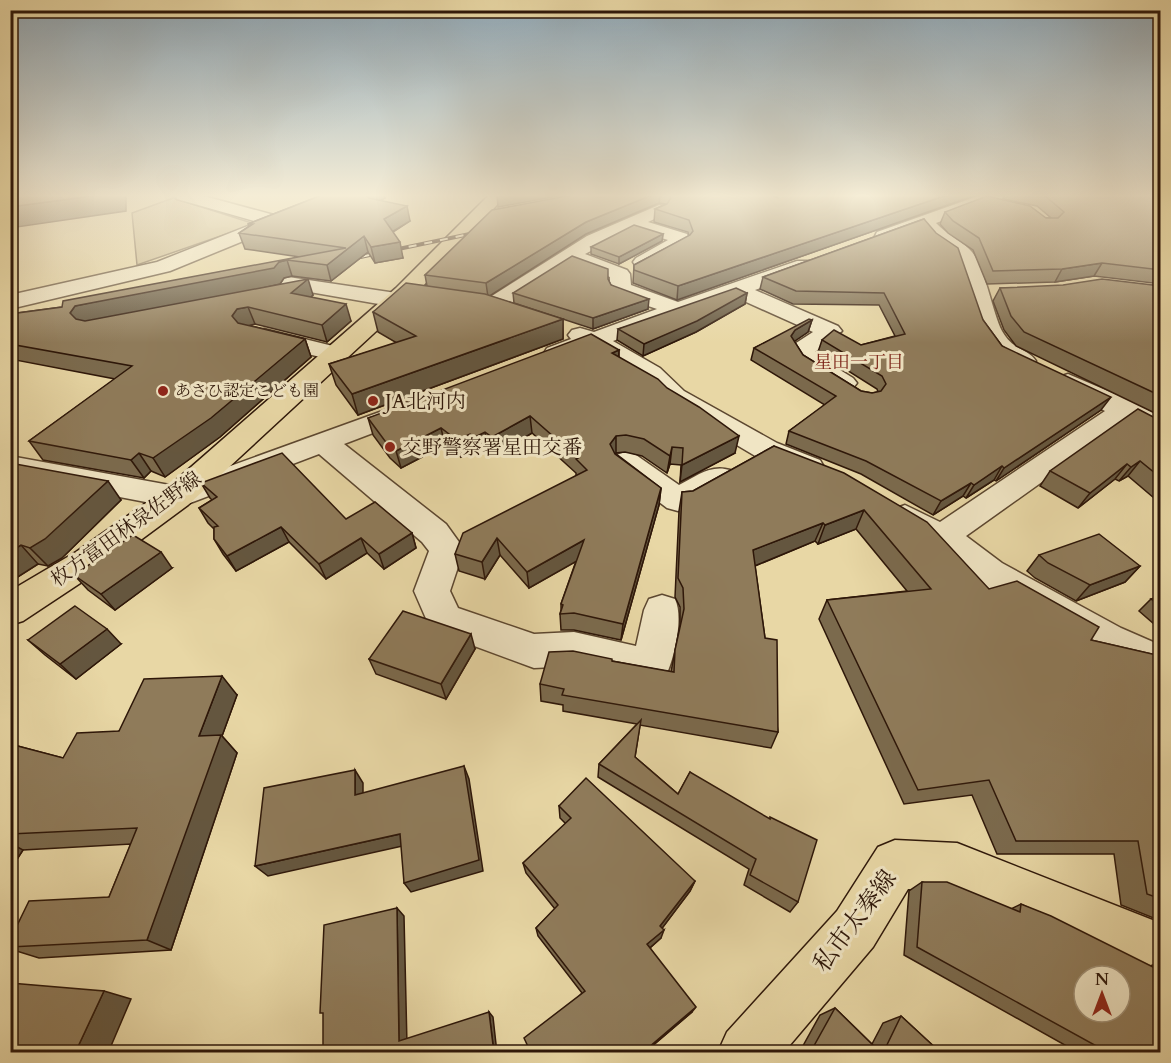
<svg xmlns="http://www.w3.org/2000/svg" width="1171" height="1063" font-family="Cardo,'Noto Serif JP',serif">
<style>
.green{fill:#c8b68a;stroke:#7b664a;stroke-width:1.5}
.lines{fill:none;stroke-linecap:round;stroke-linejoin:round}
.minor-casing{stroke:#5c4730;stroke-width:3}
.major-casing{stroke:#2e1709;stroke-width:3}
.minor{fill:#f0e5c4;fill-rule:evenodd}
.major{fill:#e8d7a5;fill-rule:evenodd}
.rail-casing{stroke:#2e1709;stroke-width:4}
.rail{stroke:#f0e5c4;stroke-width:2;stroke-dasharray:8;stroke-linecap:butt}
.wall{fill:#7b6a4d;stroke:#2e1709;stroke-width:1.5}
.shaded-wall{fill:#64563f;stroke:#2e1709;stroke-width:1.5}
.building{fill:#8f7b5a;stroke:#2e1709;stroke-width:1.5;fill-rule:evenodd}
.poi-dot{fill:#8f2418;stroke:#f0e5c4;stroke-width:2}
.labels{text-anchor:middle;dominant-baseline:central;stroke-width:6;stroke-linejoin:round;paint-order:stroke}
.far-poi-label{font-size:16px;fill:#2e1709;stroke:#f0e5c4;text-anchor:start}
.far-neighbourhood-label{font-size:18px;fill:#7a1f14;stroke:#f0e5c4}
.poi-label{font-size:20px;fill:#2e1709;stroke:#f0e5c4;text-anchor:start}
.street-label{font-size:20px;fill:#2e1709;stroke:#f0e5c4}
.near-street-label{font-size:24px;fill:#2e1709;stroke:#f0e5c4}
</style>
<rect width="100%" height="100%" fill="#e8d7a5"/>
<filter id="stains"><feTurbulence type="fractalNoise" baseFrequency=".00333" numOctaves="4"/><feColorMatrix values="0 0 0 0 .2 0 0 0 0 .09 0 0 0 0 .02 0 0 0 .5 -.17"/></filter>
<radialGradient id="worn" r=".72"><stop offset=".6" stop-color="#630" stop-opacity="0"/><stop offset="1" stop-color="#630" stop-opacity=".3"/></radialGradient>
<!-- green -->
<path class="green" d="M173,198l82,26 -118,41 -5,-52z"/>
<g class="lines">
<!-- minor casing -->
<g class="minor-casing">
<g id="minor">
<path d="M175,195h25l74,20 52,-20h22l-2,4 -176,72 -160,38v-14l147,-33 101,-40 -81,-23z"/>
<path d="M981,195h23l-2,4 -66,24c11,12 29,20 36,29 13,16 20,59 30,79 11,20 26,17 34,30l-3,5c-56,14 -60,-75 -77,-106 -5,-8 -16,-11 -23,-17 -4,-4 -8,-10 -12,-14l-30,11h-14l-2,-4 2,-4z"/>
<path d="M659,205l6,1 3,4 -3,4 -17,8 39,12 3,8 -3,4 -37,20h-14l-3,-4 3,-4 32,-18 -35,-11 -48,25 42,16 3,4 1,11 47,17 119,-41h14l3,4 -3,4 -56,21 83,36 4,5 -27,21 4,5 34,21 4,5 -4,5c-25,7 -51,-19 -63,-38l3,-5 20,-13 -78,-35 -122,44 47,27 24,23 93,52 43,17 4,7 -4,7 -11,3 -11,-3 -41,-17 -91,-54 -24,-25 -50,-30 -36,12 -9,-2 -3,-5 3,-5 24,-9 -3,-4 4,-5 8,-2 14,4 63,-23 -44,-15 -3,-5v-12l-38,-14 -72,48 -8,2 -8,-2 -3,-5 3,-5 103,-65z"/>
<path d="M288,277l108,16 8,2 3,5 -3,5 -8,2 -115,-20 -4,-4 4,-4z"/>
<path d="M264,329l81,20 3,5 -3,5 -9,2 -80,-20 -4,-5 4,-5z"/>
<path d="M1068,374l68,29 24,14v20l-10,-3 -24,-12 -160,114 36,27 119,65 39,17v35l-65,-30 -117,-67 -26,-23 -58,-35 -5,-8 5,-8 11,-4 35,17 165,-111 -46,-24 -4,-5 4,-5z"/>
<path d="M413,400l10,2 4,6 -4,6 -79,30 102,80 18,25 -14,42 8,17 76,26 40,-2 62,14 8,-36 5,-11 13,-4 13,4c9,19 -1,61 -10,79l-14,5 -77,-17 -40,2 -103,-38 -17,-39 15,-40 -7,-9 -103,-88 -142,54 -167,-32v-20l165,30z"/>
<path d="M626,452l10,3 43,30c17,-9 32,-21 51,-15l4,7 -4,7 -41,24 -11,3 -11,-3 -51,-39 -5,-7 5,-7z"/>
</g>
</g>
<!-- major casing -->
<g class="major-casing">
<g id="major">
<path d="M489,195h17l-94,103 -224,207 -88,65 -77,51 -13,4v-34l66,-39 90,-63 230,-201z"/>
<path d="M895,840l62,3 203,80v52l-203,-84 -49,-2 -35,58 -89,105h-66l9,-20 110,-121 41,-64z"/>
</g>
</g>
<!-- minor -->
<use href="#minor" class="minor"/>
<!-- major -->
<use href="#major" class="major"/>
<!-- rail casing -->
<g class="rail-casing">
<path id="rail" d="M346,260l138,-29"/>
</g>
<!-- rail -->
<use href="#rail" class="rail"/>
</g>
<!-- wall -->
<g class="wall">
<path d="M322,195h62l1,3 -5,3 30,20 -17,11 10,26 -28,5 -7,-11 -37,29 -39,-5 -8,2 -4,6 33,11 -2,2 40,24 -24,21 -72,-18 -7,1 57,14 6,18 -91,80 -55,40 -14,-6 -7,7 -101,-18 -14,-19 86,-62 -105,-20v-45l52,-7 238,-50 -55,-8 -6,-16 10,-7 -1,-2z"/>
<path d="M572,195h199l3,1v-1h202l-299,105 -44,-17 1,-18 55,-29 -1,-4 -34,-10 1,-13 11,-5 -7,-1 -73,31 -97,62 74,23v20l-205,76 -22,-30 -7,-21 68,-21 -19,-11 -5,-20 54,-26 -2,-11z"/>
<path d="M1005,195h156v89l-67,-8 -39,6 -68,2 -14,-34 -25,-17 -8,-9 5,-12 106,6 -14,-12 -34,-7z"/>
<path d="M924,219l59,101 19,26 99,64 -105,71 -2,-1 -28,18 -3,-2 -30,19 -72,-41 -75,-30 3,-13 36,-26 -74,-45 3,-12 58,-28 -4,12 -14,9 9,14 58,36 11,2 6,-1 -1,-3 -59,-37 4,-12 39,5 34,-9 -16,-31 -86,-1 -33,-15 3,-12z"/>
<path d="M663,234l-1,7 -43,23 -28,-10v-7z"/>
<path d="M608,279l3,6 37,24 -55,20 -79,-26 -1,-10z"/>
<path d="M1161,286v130l-145,-70 -12,-16 -11,-29 7,-13z"/>
<path d="M747,293l-2,11 -49,28 -53,24 -26,-16 1,-11z"/>
<path d="M619,350v7l116,96 -55,29 1,-17 -11,-1 -3,9 -25,-17 -17,-4 -10,1 46,35 -2,17 -38,135 -47,-10h-13l-1,-16 1,-4v-6l15,-43 -47,27 -29,-33 -15,24 -26,-8 -4,-17 121,-78v-3l-44,-40 -37,22 -8,-6 -9,6 -6,-4 -11,6 -16,-12 -44,23 -11,-10 -17,-23 -5,-17z"/>
<path d="M1161,421v83l-33,-28 -9,5 -4,-2 -37,29 -38,-22 10,-15z"/>
<path d="M774,446l215,143 102,51 70,16v265l-40,-16 -7,-51h-117l-25,-59 -68,9 -85,-185 8,-19 80,-9 -51,-62 -38,15 -3,-3 -60,25 23,166 -7,16 -131,-23 -5,32 43,37 12,-22 108,130 -8,10 -46,-27 5,-16 -151,-92 1,-13 38,-40 -74,-13v-6l-22,-4 -1,-17 72,-23 59,11 9,-47v-18l-5,-10 4,-86 3,-19 11,-1z"/>
<path d="M10,463l111,37 -59,58 -14,8 -10,-2 -28,18z"/>
<path d="M201,483l145,36 66,14 4,15 -32,21 -17,-16 -41,26 -37,-37 -53,29 -13,-17 -9,-15v-10l-6,-6 -9,-15 13,-8 -2,-2z"/>
<path d="M1039,555l101,11 -15,16 -49,19 -41,-23 -8,-7z"/>
<path d="M172,568l-57,42 -27,-20 -14,-15z"/>
<path d="M1161,597v33l-22,-19 12,-12z"/>
<path d="M28,640l93,4 -45,35 -31,-24z"/>
<path d="M475,649l-29,50 -70,-25 -7,-15z"/>
<path d="M237,695l-15,41 15,17 -66,197 -132,8 -29,-9v-9l99,-43 22,-53 -108,6 -13,20v-126l53,14 56,-27z"/>
<path d="M559,806l136,75 -5,10 -28,37 -1,10 -11,10 42,64 -48,41h-113l51,-60 -44,-57 -2,-8 19,-19 -29,-36 -3,-10 43,-39 -6,-6z"/>
<path d="M922,882l89,27 10,-5 129,62 11,-4v91h-82l-175,-98 5,-64z"/>
<path d="M835,1008l37,36 11,-21 18,-7 40,37h-142l21,-38z"/>
<path d="M1012,1046l8,7h-34l1,-2z"/>
</g>
<!-- shaded-wall -->
<g class="shaded-wall">
<path d="M99,195h27v16l-116,17v-21z"/>
<path d="M365,195h19l1,3 -17,9z"/>
<path d="M497,195h66l-65,12z"/>
<path d="M652,195h8l-1,8 -73,31 -98,63 -2,-14 100,-61z"/>
<path d="M947,195h29l-299,105 1,-14z"/>
<path d="M407,206l3,15 -23,14 -3,-16z"/>
<path d="M663,234l-1,7 -43,23v-7z"/>
<path d="M364,236l4,16 -37,29 -4,-16z"/>
<path d="M400,242l3,16 -28,5 -4,-16z"/>
<path d="M287,260l5,16 -8,2 -4,6 -199,46 -11,-17 5,-7 204,-44z"/>
<path d="M1102,263l-8,13 -39,6 7,-13z"/>
<path d="M308,279l5,16 -16,15 -6,-17z"/>
<path d="M747,293l-2,11 -49,28 -53,24 1,-12z"/>
<path d="M649,299l-1,10 -55,20v-11z"/>
<path d="M346,304l5,17 -24,21 -5,-17z"/>
<path d="M248,307l7,17 -11,3 -4,6 -8,-17 5,-7z"/>
<path d="M563,319v20l-205,76 -6,-21z"/>
<path d="M812,320l-4,12 -16,11 -1,-7 4,-6z"/>
<path d="M305,339l6,18 -91,80 -55,40 -12,-19z"/>
<path d="M619,350l-1,17 -6,-14z"/>
<path d="M1111,397l-10,13 -105,71 8,-13z"/>
<path d="M530,416l2,17 -37,22 -3,-18z"/>
<path d="M441,428l4,17 -44,23 -5,-17z"/>
<path d="M485,432l2,17 -9,6 -3,-18z"/>
<path d="M470,434l2,17 -11,6 -4,-17z"/>
<path d="M616,436v17l-7,8 1,-17z"/>
<path d="M739,436l-4,17 -55,29 2,-17z"/>
<path d="M672,447l-2,17 -3,9 3,-17z"/>
<path d="M139,453l12,18 -7,7 -13,-18z"/>
<path d="M1140,461l-12,15 -9,5 12,-14z"/>
<path d="M1127,464l-12,15 -37,29 12,-15z"/>
<path d="M1002,466l-8,14 -28,18 8,-13z"/>
<path d="M108,481l13,19 -59,58 -14,8 -18,-18z"/>
<path d="M971,483l-8,13 -30,19 8,-14z"/>
<path d="M661,488l-2,17 -38,135 2,-16z"/>
<path d="M864,510l-8,19 -38,15 7,-19z"/>
<path d="M823,523l-8,18 -68,28 6,-19z"/>
<path d="M281,527l8,15 -53,29 -9,-15z"/>
<path d="M412,533l4,15 -32,21 -5,-15z"/>
<path d="M361,538l6,15 -41,26 -7,-15z"/>
<path d="M497,538l3,17 -15,24 -3,-17z"/>
<path d="M584,540v17l-55,31 -2,-16z"/>
<path d="M21,545l17,19 -28,18v-30z"/>
<path d="M161,552l11,16 -57,42 -14,-16z"/>
<path d="M1140,566l-15,16 -49,19 14,-16z"/>
<path d="M107,629l14,15 -45,35 -16,-15z"/>
<path d="M471,634l4,15 -29,50 -5,-15z"/>
<path d="M222,676l15,19 -15,41 15,17 -66,197 -24,-10 52,-204z"/>
<path d="M464,766l5,13 14,92 -72,21 -7,-9z"/>
<path d="M355,770l8,13v24l-8,-12z"/>
<path d="M400,834l7,11 -139,31 -13,-10z"/>
<path d="M10,843l13,7 -13,20z"/>
<path d="M695,881l-5,10 -33,44 3,-9z"/>
<path d="M397,908l7,8 3,129 -8,-4z"/>
<path d="M664,930l-3,8 -16,14 2,-8z"/>
<path d="M104,991l27,8 -23,54h-33z"/>
<path d="M696,1007l-4,5 -48,41h-2z"/>
<path d="M489,1012l4,5 4,36h-3z"/>
</g>
<!-- building -->
<g class="building">
<path d="M10,195h89l-89,12z"/>
<path d="M322,195h44l3,3 38,8 -23,13 16,23 -29,5 -7,-11 -37,29 -40,-5 -8,2 -5,6 -199,38 -5,7 6,6 9,2 223,-42 -17,14 55,11 -24,21 -74,-18 -11,2 -5,7 6,7 67,16 -94,79 -58,40 -14,-5 -8,7 -102,-19 103,-75 -122,-22v-30l52,-7 1,-6 283,-53 -107,-15 14,-9h-5z"/>
<path d="M572,195h80l-66,27 -100,61 -61,-8 67,-65z"/>
<path d="M669,195h102l7,3 -1,-3h170l-269,91 -44,-16v-5l56,-30 3,-4 -4,-11 -34,-11 12,-5 4,-6z"/>
<path d="M1044,195h117v75l-59,-7 -40,6 -69,2 -14,-33 -26,-17 -8,-9 42,-16 43,10 16,12h12l6,-6z"/>
<path d="M924,219l12,14 22,15 25,72 19,26 109,51 -107,71 -2,-2 -28,19 -3,-2 -30,18 -75,-40 -77,-30 47,-35 -82,-48 55,-29 3,1 -17,10 -4,6 12,19 58,36 11,2 9,-2 5,-7 -4,-8 -60,-36 12,-10 27,15 44,-11 -21,-41 -88,-2 -33,-14z"/>
<path d="M634,225l29,9 -44,23 -28,-10z"/>
<path d="M572,256l36,13v10l3,6 38,14 -56,19 -80,-25z"/>
<path d="M1102,279l59,7v110l-137,-64 -13,-16 -11,-28 63,-3z"/>
<path d="M406,283l79,11 78,25 -211,75 -23,-30 87,-28 -43,-24z"/>
<path d="M736,288l11,5 -50,28 -53,23 -26,-15z"/>
<path d="M591,334l28,16 -7,3 46,26 9,9 32,19 40,29 -57,29 1,-17 -11,-1 -2,9 -26,-17 -18,-4 -10,1 -6,8 5,10 46,34 -38,136 -49,-11 -14,1 3,-9 -2,-1 23,-64 -57,32 -30,-34 -15,24 -27,-8 8,-21 124,-63 -11,-11 2,-1 -48,-42 -38,21 -7,-5 -10,5 -5,-3 -13,6 -16,-12 -45,23 -11,-10 -17,-23z"/>
<path d="M1138,409l23,12v57l-21,-17 -9,6 -4,-3 -37,29 -40,-22z"/>
<path d="M774,446l70,27 83,49 62,67 28,-8 82,46 -8,13 70,16v243l-14,-5 -9,-53h-122l-27,-61 -71,10 -91,-190 104,-11 -67,-79 -39,15 -2,-2 -70,27 12,88 12,2 1,92 -216,-37 2,-6 -24,-5 9,-32 24,-1 39,8v2l62,11 1,-22 9,-41 -1,-21 -5,-10 4,-86 11,-1z"/>
<path d="M282,453l64,66 29,-17 37,31 -33,21 -18,-16 -42,26 -38,-37 -54,29 -13,-17v-12l4,-1 -19,-18 18,-11 -16,-14z"/>
<path d="M10,463l98,18 -63,58 -15,9 -9,-3 -11,7z"/>
<path d="M1099,534l41,32 -50,19 -42,-22 -9,-8z"/>
<path d="M133,535l28,17 -60,42 -27,-19z"/>
<path d="M1161,597v10l-10,-8z"/>
<path d="M75,606l32,23 -47,35 -32,-24z"/>
<path d="M403,611l68,23 -30,50 -72,-25z"/>
<path d="M222,676l-23,60 22,-1 -74,205 -137,7v-7l19,-39 80,-4 28,-69 -127,6v-90l53,14 14,-25 42,-2 25,-52z"/>
<path d="M641,720l-6,37 43,37 12,-22 80,47v-2l47,23 -19,62 -48,-27 6,-16 -157,-95z"/>
<path d="M464,766l15,94 -75,23 -4,-49 -145,32 9,-78 91,-18v25z"/>
<path d="M586,778l109,103 -35,45 4,4 -17,14 49,63 -54,46h-111l-7,-15 61,-47 -49,-63 22,-23 -35,-42 48,-45 -12,-12z"/>
<path d="M922,882h25l73,30 1,-8 30,12 110,55v82h-52l-192,-106zM1084,976h36v36h-36z"/>
<path d="M397,908l2,133 90,-29 5,41h-171v-40h-3l4,-88z"/>
<path d="M10,983l94,8 -29,62h-65z"/>
<path d="M835,1008l46,45h-71z"/>
<path d="M901,1016l40,37h-58z"/>
<path d="M1012,1046l8,7h-11z"/>
</g>
<!-- sky -->
<linearGradient id="sky" x2="0" y2="1"><stop stop-color="#8fa8b8"/><stop offset="0.57" stop-color="#f5edd6"/><stop offset="1" stop-color="#f5edd6" stop-opacity="0"/></linearGradient>
<rect width="1171" height="343" fill="url(#sky)"/>
<!-- markers -->
<g class="poi-dot">
<circle cx="163" cy="391" r="6"/>
<circle cx="373" cy="401" r="6"/>
<circle cx="390" cy="447" r="6"/>
</g>
<g class="labels">
<!-- far-poi labels -->
<g class="far-poi-label">
<text x="175" y="391">あさひ認定こども園</text>
</g>
<!-- far-neighbourhood labels -->
<g class="far-neighbourhood-label">
<text x="859" y="362">星田一丁目</text>
</g>
<!-- poi labels -->
<g class="poi-label">
<text x="385" y="401">JA北河内</text>
<text x="402" y="447">交野警察署星田交番</text>
</g>
<!-- street labels -->
<g class="street-label">
<text transform="translate(126 529) rotate(-36)">枚方富田林泉佐野線</text>
</g>
<!-- near-street labels -->
<g class="near-street-label">
<text transform="translate(855 921) rotate(-53)">私市太秦線</text>
</g>
</g>
<!-- margin -->
<rect width="1171" height="1063" fill="none" stroke="#e8d7a5" stroke-width="36"/>
<rect x="12" y="12" width="1147" height="1039" fill="none" stroke="#2e1709" stroke-width="3"/>
<rect x="18" y="18" width="1135" height="1027" fill="none" stroke="#2e1709" stroke-width="1.5"/>
<!-- north arrow -->
<g transform="translate(1102 994)"><circle r="28" fill="#f0e5c4" stroke="#a29379" stroke-width="1.5"/>
<path d="M0-4.5L10 22L0 15L-10 22Z" fill="#8f2418"/>
<text y="-9" font-size="16" font-weight="bold" text-anchor="middle" fill="#2e1709">N</text>
</g>
<rect width="100%" height="100%" filter="url(#stains)"/>
<rect width="100%" height="100%" fill="url(#worn)"/>
</svg>
